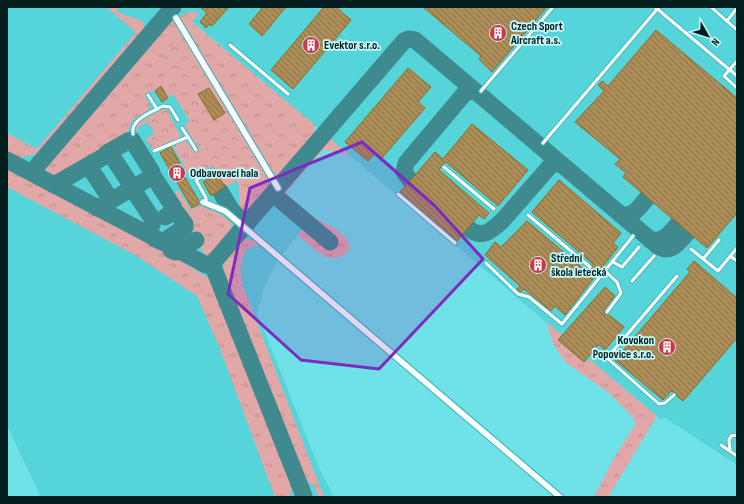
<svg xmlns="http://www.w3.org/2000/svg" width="744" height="504" font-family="'Sofia Sans Condensed',sans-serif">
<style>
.built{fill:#55d5da}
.grass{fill:url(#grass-tufts)}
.forest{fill:url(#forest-crowns)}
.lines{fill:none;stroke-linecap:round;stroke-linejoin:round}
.taxiway{stroke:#3f8a8e;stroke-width:17}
.building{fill:url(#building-back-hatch);stroke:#946b1c}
.service-casing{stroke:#42babf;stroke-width:5}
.minor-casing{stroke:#42babf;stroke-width:8}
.service{stroke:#fff;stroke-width:3}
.minor{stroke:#fff;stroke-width:5.5}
.marked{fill:#7b2cbf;fill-opacity:0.2;stroke:#7b2cbf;stroke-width:3;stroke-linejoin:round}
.labels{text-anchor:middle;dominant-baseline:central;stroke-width:3.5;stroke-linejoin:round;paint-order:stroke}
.poi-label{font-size:12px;font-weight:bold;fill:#031d1e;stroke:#c6fafc;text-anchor:start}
</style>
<defs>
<pattern id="grass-tufts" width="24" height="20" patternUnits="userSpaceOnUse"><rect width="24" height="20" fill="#e2a7a7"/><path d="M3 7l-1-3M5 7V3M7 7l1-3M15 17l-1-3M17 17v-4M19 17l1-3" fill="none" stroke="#c08f8f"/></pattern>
<pattern id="forest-crowns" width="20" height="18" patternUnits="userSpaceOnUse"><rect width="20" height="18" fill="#e2a7a7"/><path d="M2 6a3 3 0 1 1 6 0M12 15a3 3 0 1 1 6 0" fill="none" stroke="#c08f8f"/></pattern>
<pattern id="building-back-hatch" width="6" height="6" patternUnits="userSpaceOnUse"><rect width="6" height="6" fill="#ac8c57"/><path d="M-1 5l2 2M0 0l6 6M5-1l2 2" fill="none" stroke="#8a7247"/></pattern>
</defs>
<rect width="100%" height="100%" fill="#6fe2e7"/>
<!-- built -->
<path class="built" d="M7,7h730v458l-73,-48 -3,3 -72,-61 -4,4 -28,-23 4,-5 -369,-314 -28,34 107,142 35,28 -27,33 -14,27 -8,28 62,155 15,29h-293l-34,-71z"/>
<!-- grass -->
<g class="grass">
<path d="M106,7h13l-2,5 25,9 2,6 -3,9 -101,117 -26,6 -7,-4v-22l30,16 99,-117z"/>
<path d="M189,12l11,1 -8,9 123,103 -1,10 -38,44 -97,-162z"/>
<path d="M172,19l100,164 -24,28h-6l-2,-2 -2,-29 -13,7 -12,-21 -22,12 -18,-32 11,-5 4,2 6,9 5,-3 -15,-24 6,-4 -17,-27 -5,3 -7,-11 -16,10 5,9 -1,5c-11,7 -23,11 -20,26l-67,41 -9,2 -9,-5 2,-9 123,-144z"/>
<path d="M162,109h4l15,27 -3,3 -25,11 -7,-11 9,-6 -7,-11 -9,5 -3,5 -1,-4 2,-4z"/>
<path d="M330,138l20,19 -19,-7 -9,1 -34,39 -1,5c5,22 62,29 63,53 -16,24 -38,-1 -52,-13l8,-10 22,21 5,-5 -43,-38 -6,-8 2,-5z"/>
<path d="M7,166l140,74 63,39 7,8 64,160 -2,3 13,32 -2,15h-15l-55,-148 -23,-53 -62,-41 -128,-68z"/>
<path d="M179,190l12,20 10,-6 2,3 16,6 12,9c3,12 -11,26 -20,33h-6l-3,-5 -27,-57z"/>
<path d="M244,239l10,1 6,5 -12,3c-9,13 -8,21 -6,35l82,214h-6l-3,-10 -15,-12 -77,-190 1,-23z"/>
<path d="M546,322l16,13 -5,5 28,23 4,-4 68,57 -49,81h-14l21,-41 20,-31 -1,-7 -25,-25 -44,-31 -11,-17z"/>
</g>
<!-- forest -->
<g class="forest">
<path d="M182,34l71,117 11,19 -9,-1 -5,-5h-11l-3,3 1,5 4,3 -1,6 -5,-2 -7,-10 -12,1 -4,-7c-5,9 -13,9 -23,7v-10l18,-12 -30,-48 -1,-8 6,-9 -9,-6 -11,-18z"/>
<path d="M162,109h4l3,4 -3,4 3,18 -4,1 -4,-2 6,10 -10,4 -3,-2 -5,-7 6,-6 -7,-11 2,-5 6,-2z"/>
<path d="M252,169l10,8 2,5 -3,8 -14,4 -1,-3 3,-3 6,-1 2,-4 -8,1 -5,-3 1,-8z"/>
</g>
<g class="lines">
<!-- taxiway -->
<g class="taxiway">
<path d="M107,153l21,-12 4,-1 20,32 -1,4"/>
<path d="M7,160l190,100 9,5 6,-1"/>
<path d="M86,167l4,1 19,29 -1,6"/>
<path d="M39,177l-3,-5 1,-6 136,-159"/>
<path d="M410,180l-6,-8 2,-9 58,-69 6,-3 6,1"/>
<path d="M54,185l56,-32 21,32 -1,4 4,2 19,29 -1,5"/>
<path d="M220,191l12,20 15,13"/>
<path d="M273,194l57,48"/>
<path d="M97,208l3,-1 53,-31 21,32 -1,4"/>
<path d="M621,215c13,2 18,-8 26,-17"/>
<path d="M468,228c14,12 23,3 35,-8l48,-55 4,-2 7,2"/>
<path d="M155,239l7,3 23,-15v-3l-8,-11 -4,-1 -8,5"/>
<path d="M650,240c14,2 20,-7 28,-16"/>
<path d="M171,250l5,2 20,-12"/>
<path d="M304,496l-92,-232 192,-223 5,-2 6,1 244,207c14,7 20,-6 29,-15"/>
</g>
</g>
<!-- building -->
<g class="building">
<path d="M200,7h29l-17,19 -3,-2 -3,4 -6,-6 7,-9z"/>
<path d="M263,7h23l-24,29 -13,-12z"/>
<path d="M324,7h12l15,13 -58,69 -22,-19z"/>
<path d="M423,7h124l-55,65 -13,-13 2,-3z"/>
<path d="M656,30l81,68v115l-30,35 -84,-71 3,-4 -11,-9 5,-5 -45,-37 29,-31 -6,-6 4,-4 6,5z"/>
<path d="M408,68l23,19 -13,15 7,6 -43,50 -7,-5 -7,8 -23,-19z"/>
<path d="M161,86l7,12 -6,4 -7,-11z"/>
<path d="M209,88l16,25 -11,7 -16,-26z"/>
<path d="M472,124l56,46 -30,36 -52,-44 -4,3 -3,5 50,43 -5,6 -5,-4 -22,26 -57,-49 35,-40 8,7z"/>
<path d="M171,147l9,16 -3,1 22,37v3l-7,4 -32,-55z"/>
<path d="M217,174l8,13 -14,9 -8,-14z"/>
<path d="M559,180l62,53 -8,10 5,4 -53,68 -10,-9 -4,5 -27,-22 -4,3 -3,-3 3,-3 -35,-31 10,-13 6,5 26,-26 59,50 1,-2h5v-6l-60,-51z"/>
<path d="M694,261l43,37v40l-54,63 -6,-5 -1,-3 -5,-2 -8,9 -48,-40 75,-88 -3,-3z"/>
<path d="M605,287l10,9 -11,14v4l5,1 15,12 -19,23 -6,-5 -6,2v4l-9,11 -26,-22z"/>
</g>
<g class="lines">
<!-- service casing -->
<g class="service-casing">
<g id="service">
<path d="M655,7l82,69"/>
<path d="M711,7l26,23"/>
<path d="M727,21l10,-13"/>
<path d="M230,45l58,49"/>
<path d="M737,61l-13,15 13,12"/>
<path d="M481,91l72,-84"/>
<path d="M148,95l9,14"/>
<path d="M182,128l6,9"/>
<path d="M133,134c-3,-15 19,-22 30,-28l7,1 8,13"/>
<path d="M543,143l116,-136"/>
<path d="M154,151l34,-14 8,13"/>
<path d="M444,167l50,42"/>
<path d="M398,194l57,49"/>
<path d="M206,203v-5l-10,-18 17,-10"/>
<path d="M528,215l62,52"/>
<path d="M691,249l27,22 19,-23"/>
<path d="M730,256l7,5"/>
<path d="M703,259l16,-19"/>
<path d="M613,262l9,5 17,-20"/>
<path d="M486,263l32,31 11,3 33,27 71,-88"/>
<path d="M605,271l12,11 4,11 -14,19"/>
<path d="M632,281l22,-25"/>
<path d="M595,349l12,9"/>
<path d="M674,395l-9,8 -6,1 -52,-46 70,-82"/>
<path d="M721,445l16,11"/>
<path d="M730,451l-1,-11 2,-4 6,-1"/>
</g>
</g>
<!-- minor casing -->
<g class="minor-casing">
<g id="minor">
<path d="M176,18l102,170"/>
<path d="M203,202l22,9 335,286"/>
</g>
</g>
<!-- service -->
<use href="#service" class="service"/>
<!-- minor -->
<use href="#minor" class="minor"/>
</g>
<!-- marked area -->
<path class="marked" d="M362,142l73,64 48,53 -104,110 -78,-9 -73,-66 22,-106z"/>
<!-- icons -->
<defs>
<g id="building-disc" transform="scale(0.9)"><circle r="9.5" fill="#c93949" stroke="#c6fafc"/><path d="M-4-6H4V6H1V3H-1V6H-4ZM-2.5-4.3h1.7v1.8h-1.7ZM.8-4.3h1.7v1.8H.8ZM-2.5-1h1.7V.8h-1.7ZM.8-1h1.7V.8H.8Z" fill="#fff"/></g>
</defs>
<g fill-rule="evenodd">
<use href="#building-disc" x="498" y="33"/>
<use href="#building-disc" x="311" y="45"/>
<use href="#building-disc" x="177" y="173"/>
<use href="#building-disc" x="538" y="265"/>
<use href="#building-disc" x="667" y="347"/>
</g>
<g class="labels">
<!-- poi labels -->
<g class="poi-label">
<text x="511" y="26">Czech Sport<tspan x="511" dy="14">Aircraft a.s.</tspan></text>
<text x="324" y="45">Evektor s.r.o.</text>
<text x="190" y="173">Odbavovací hala</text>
<text x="551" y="258">Střední<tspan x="551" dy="14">škola letecká</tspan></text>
<text x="654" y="340" text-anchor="end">Kovokon<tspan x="654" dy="14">Popovice s.r.o.</tspan></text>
</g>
</g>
<!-- border -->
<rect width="744" height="504" fill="none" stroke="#031d1e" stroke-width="16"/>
<!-- north arrow -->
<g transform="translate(708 36) rotate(129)" stroke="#c6fafc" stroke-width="3" paint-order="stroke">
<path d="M0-3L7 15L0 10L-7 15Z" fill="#031d1e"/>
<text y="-6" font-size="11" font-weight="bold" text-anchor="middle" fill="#031d1e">N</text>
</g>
</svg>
